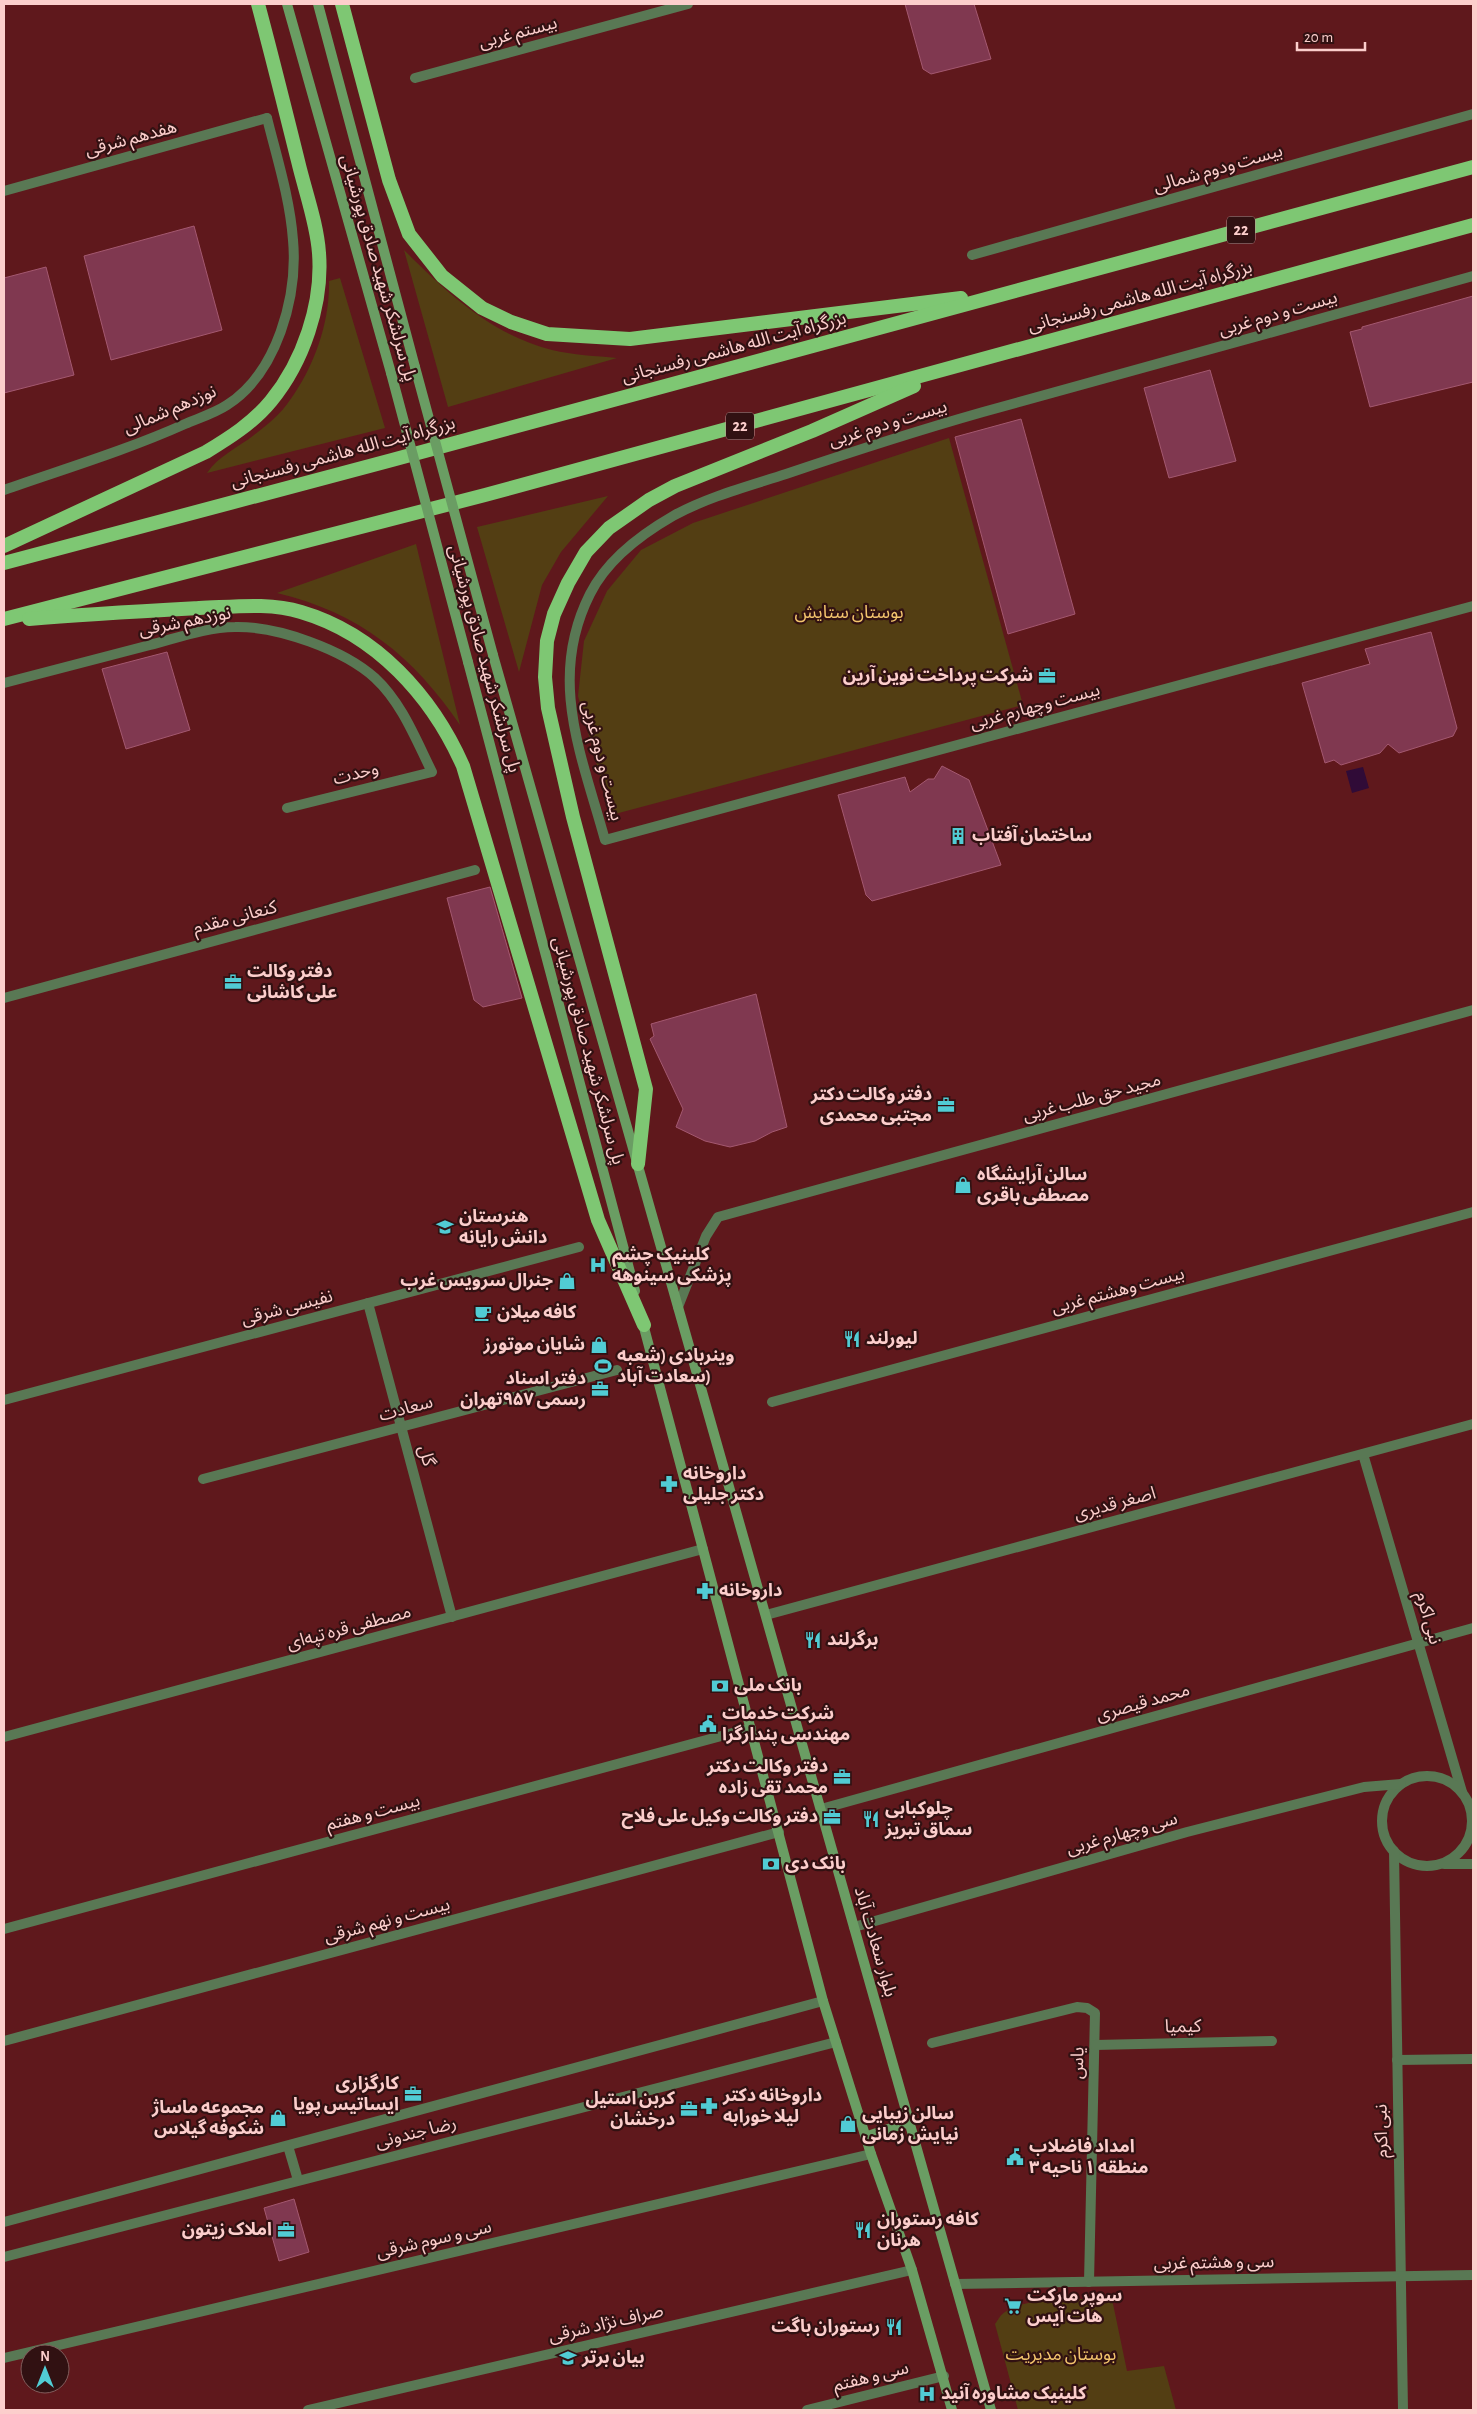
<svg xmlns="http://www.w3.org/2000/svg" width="1477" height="2414" font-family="'Alegreya Sans','Noto Sans Arabic',sans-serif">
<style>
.green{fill:#533e13}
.water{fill:#300b37}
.building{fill:#803850;stroke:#a45870}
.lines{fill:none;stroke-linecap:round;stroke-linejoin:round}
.minor{stroke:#597854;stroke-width:10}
.tertiary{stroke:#597854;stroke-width:10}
.secondary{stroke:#6a9d63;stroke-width:10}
.trunk{stroke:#7ec773;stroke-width:14}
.secondary-bridge{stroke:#6a9d63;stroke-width:10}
.labels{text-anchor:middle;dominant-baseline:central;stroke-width:4.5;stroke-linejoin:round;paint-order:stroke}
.shield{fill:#311112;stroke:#bf9594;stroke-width:1}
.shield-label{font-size:16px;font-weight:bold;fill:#fccecc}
.street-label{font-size:18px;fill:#fccecc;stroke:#311112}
.park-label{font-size:18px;fill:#f3c46d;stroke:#311112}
.poi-label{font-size:18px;font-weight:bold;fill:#fccecc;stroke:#311112;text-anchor:start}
</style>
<rect width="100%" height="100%" fill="#5f181c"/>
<!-- green -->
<g class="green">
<path d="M404,250c42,42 88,85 148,100 21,5 44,6 65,8l-169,49z"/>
<path d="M340,278l45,150 -178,45c11,-17 32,-26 47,-38 13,-10 27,-21 36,-35 24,-33 40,-78 39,-119z"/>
<path d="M949,438l74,267 -408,109 -6,-5 -31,-113 6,-55 23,-50 34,-41 52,-27z"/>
<path d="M608,496l-47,56 -19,33 -23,87 -42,-145z"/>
<path d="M416,544l44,181c-47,-69 -100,-112 -183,-132z"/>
<path d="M1112,2299l15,72 37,-5 12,44h-158l-23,-86c3,-4 6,-10 10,-12 27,-17 75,-12 107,-13z"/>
</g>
<!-- water -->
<path class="water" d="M1363,767l6,21 -17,5 -6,-22z"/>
<!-- building -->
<g class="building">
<path d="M905,4h69l17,55 -60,15 -8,-5z"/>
<path d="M194,226l28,104 -111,30 -27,-104z"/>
<path d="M46,267l28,108 -70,18v-115z"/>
<path d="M1473,296v86l-103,25 -20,-75 12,-3v-2z"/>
<path d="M1210,370l26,91 -67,17 -25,-90z"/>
<path d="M1021,419l54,195 -67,20 -53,-197z"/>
<path d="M1431,632l26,96 -4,8 -54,17 -11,-9 -8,9 -39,12 -7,-5 -9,3 -23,-80 68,-19 -5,-15z"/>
<path d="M167,652l23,78 -64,19 -24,-80z"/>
<path d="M942,766l27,14 32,85 -129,36 -6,-6 -28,-100 67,-18 5,15 18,-13h6z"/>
<path d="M490,887l32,111 -39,9 -9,-7 -27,-102z"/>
<path d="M756,994l31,133 -15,5 -17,9 -25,6 -25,-6 -29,-14 7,-18 -33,-70 4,-3 -3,-12z"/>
<path d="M294,2199l15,53 -30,9 -15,-53z"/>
</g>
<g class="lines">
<!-- minor -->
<g class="minor">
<path d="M415,78l273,-74"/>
<path d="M4,191l263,-73"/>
<path d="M972,255l501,-141"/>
<path d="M1473,276c-163,46 -327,91 -490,136 -67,19 -132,40 -197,62 -37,12 -79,23 -113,42 -33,19 -66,44 -83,78 -43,85 -8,162 15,246l868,-234"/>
<path d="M4,683c49,-13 97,-25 146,-38 27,-7 57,-18 85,-18 43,-1 109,23 140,51 27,25 41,62 57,94l-145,36"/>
<path d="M4,998l471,-128"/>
<path d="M368,1303l84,314"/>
<path d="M678,1307l28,-71 12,-19 755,-207"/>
<path d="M772,1402l701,-190"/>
<path d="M1363,1454l99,338"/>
<path d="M203,1479l414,-109"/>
<path d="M766,1615l707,-191"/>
<path d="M4,1737l699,-188"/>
<circle cx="1427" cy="1821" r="45"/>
<path d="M821,1809l652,-181"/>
<path d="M1394,1851l9,559"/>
<path d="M1444,1864h29"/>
<path d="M854,1927l333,-95 177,-45 37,-3"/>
<path d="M4,1929l747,-201"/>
<path d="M4,2041l775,-209"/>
<path d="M932,2043l145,-36 10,1 8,5 -6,269"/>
<path d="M1095,2045l177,-4"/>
<path d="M1397,2060l76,-1"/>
<path d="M288,2146l10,34"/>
<path d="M4,2222l819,-221"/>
<path d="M4,2257l832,-215"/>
<path d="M955,2284l518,-9"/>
<path d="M4,2358l867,-204"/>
<path d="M308,2410l604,-140"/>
<path d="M807,2410l137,-34"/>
</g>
<!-- tertiary -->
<g class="tertiary">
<path d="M4,490c60,-21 123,-40 181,-66 14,-6 30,-11 42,-19 50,-32 71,-108 66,-165 -3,-41 -16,-82 -26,-122"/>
<path d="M4,1400l575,-153"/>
</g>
<!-- secondary -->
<g class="secondary">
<path d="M287,4l104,369"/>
<path d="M318,4l97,363"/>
<path d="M493,655l498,1755"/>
<path d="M468,662l167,629"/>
<path d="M642,1320l181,681 48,153 41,116 40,140"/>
<path d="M865,2137l44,-15"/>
</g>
<!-- trunk -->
<g class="trunk">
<path d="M342,4l47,176 20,54 33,42 40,32 29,14 36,12 83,5 331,-41"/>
<path d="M4,546l202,-94c23,-14 47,-29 65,-51 32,-39 52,-97 48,-148 -2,-30 -14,-62 -21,-92 -13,-52 -26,-105 -40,-157"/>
<path d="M4,563l388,-103 1081,-293"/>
<path d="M4,619l481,-124 988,-270"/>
<path d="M29,619c57,-5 114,-8 170,-11 33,-1 70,-6 102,4 75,22 131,84 162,154l135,454 46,105"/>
<path d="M638,1164l8,-75 -73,-272 -25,-109 -3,-31 2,-36 7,-27 14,-31 18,-31 23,-24 40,-28 26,-14 137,-55 102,-45"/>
</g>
<!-- secondary-bridge -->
<g class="secondary-bridge">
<path d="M415,367l78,288"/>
<path d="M391,373l77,289"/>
</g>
</g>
<!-- icons -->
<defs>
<g id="office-bare" transform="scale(1.35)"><path d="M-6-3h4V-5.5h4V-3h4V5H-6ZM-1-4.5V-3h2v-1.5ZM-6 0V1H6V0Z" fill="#51ccd4" stroke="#311112" stroke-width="2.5" paint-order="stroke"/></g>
<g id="building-bare" transform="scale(1.35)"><path d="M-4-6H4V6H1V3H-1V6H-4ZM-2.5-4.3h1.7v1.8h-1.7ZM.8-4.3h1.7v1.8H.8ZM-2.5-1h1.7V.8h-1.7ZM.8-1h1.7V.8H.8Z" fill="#51ccd4" stroke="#311112" stroke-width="2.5" paint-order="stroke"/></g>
<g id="shop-bare" transform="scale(1.35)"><path d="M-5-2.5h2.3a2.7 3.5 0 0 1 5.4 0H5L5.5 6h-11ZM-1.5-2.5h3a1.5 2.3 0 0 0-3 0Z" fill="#51ccd4" stroke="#311112" stroke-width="2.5" paint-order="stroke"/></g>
<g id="school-bare" transform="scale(1.35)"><path d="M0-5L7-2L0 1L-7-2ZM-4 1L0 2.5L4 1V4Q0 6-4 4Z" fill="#51ccd4" stroke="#311112" stroke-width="2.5" paint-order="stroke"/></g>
<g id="hospital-bare" transform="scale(1.35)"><path d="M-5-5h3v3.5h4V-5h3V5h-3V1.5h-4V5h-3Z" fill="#51ccd4" stroke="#311112" stroke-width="2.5" paint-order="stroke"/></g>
<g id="cafe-bare" transform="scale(1.35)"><path d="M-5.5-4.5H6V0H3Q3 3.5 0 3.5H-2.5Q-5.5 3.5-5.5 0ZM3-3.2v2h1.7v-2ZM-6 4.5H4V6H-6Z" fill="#51ccd4" stroke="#311112" stroke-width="2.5" paint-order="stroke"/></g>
<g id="restaurant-bare" transform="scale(1.35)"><path d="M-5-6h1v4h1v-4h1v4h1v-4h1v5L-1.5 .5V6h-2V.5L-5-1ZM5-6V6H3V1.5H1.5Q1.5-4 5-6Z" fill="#51ccd4" stroke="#311112" stroke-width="2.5" paint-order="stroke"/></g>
<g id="stadium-bare" transform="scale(1.35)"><path d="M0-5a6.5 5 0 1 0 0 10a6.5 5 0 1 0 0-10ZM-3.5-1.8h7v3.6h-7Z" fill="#51ccd4" stroke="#311112" stroke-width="2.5" paint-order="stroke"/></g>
<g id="pharmacy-bare" transform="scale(1.35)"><path d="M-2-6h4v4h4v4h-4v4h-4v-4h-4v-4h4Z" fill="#51ccd4" stroke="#311112" stroke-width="2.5" paint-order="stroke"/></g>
<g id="bank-bare" transform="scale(1.35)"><path d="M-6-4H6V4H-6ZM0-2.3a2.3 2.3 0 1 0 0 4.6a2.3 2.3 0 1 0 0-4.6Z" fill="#51ccd4" stroke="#311112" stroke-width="2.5" paint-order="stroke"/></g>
<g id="civic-bare" transform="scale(1.35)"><path d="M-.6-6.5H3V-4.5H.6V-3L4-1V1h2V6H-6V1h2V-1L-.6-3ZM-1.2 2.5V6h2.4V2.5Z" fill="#51ccd4" stroke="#311112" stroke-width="2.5" paint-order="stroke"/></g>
<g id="supermarket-bare" transform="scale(1.35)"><path d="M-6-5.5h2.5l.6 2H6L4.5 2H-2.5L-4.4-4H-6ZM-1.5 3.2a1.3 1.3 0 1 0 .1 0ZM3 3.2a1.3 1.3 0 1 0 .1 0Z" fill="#51ccd4" stroke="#311112" stroke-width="2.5" paint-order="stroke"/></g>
</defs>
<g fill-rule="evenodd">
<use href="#office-bare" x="1047" y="676"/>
<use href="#building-bare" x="958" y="836"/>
<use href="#office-bare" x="233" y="982"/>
<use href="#office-bare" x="946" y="1105"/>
<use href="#shop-bare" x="963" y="1185"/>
<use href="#school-bare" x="445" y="1227"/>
<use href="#hospital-bare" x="598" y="1265"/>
<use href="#shop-bare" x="567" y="1281"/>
<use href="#cafe-bare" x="483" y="1313"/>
<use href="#restaurant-bare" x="852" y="1339"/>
<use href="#shop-bare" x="599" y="1345"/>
<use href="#stadium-bare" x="603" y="1366"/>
<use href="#office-bare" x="600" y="1389"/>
<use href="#pharmacy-bare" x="669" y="1484"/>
<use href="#pharmacy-bare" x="705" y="1591"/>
<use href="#restaurant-bare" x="813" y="1640"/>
<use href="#bank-bare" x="720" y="1686"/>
<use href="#civic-bare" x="708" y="1724"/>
<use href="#office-bare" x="842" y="1777"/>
<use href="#office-bare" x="832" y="1817"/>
<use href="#restaurant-bare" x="871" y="1819"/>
<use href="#bank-bare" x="771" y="1864"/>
<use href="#office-bare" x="413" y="2094"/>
<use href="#pharmacy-bare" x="709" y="2106"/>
<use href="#office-bare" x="689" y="2109"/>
<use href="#shop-bare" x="278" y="2118"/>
<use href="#shop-bare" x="848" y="2124"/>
<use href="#civic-bare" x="1015" y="2157"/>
<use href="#office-bare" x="286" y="2230"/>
<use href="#restaurant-bare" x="863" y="2230"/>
<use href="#supermarket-bare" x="1013" y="2306"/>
<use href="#restaurant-bare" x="894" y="2327"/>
<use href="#school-bare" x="568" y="2358"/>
<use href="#hospital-bare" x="927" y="2394"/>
</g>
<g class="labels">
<!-- shield labels -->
<g class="shield">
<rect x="1227" y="216.5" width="28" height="27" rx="4"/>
<rect x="726" y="412.5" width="28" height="27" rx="4"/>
</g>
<g class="shield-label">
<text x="1241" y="230">22</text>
<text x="740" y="426">22</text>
</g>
<!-- street labels -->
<g class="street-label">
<text transform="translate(518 33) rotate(-15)">بیستم غربی</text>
<text transform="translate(131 139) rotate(-15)">هفدهم شرقی</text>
<text transform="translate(1218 169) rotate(-16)">بیست ودوم شمالی</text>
<text transform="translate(378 268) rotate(74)">پل سرلشکر شهید صادق پورشیانی</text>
<text transform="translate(1140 297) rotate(-15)">بزرگراه آیت الله هاشمی رفسنجانی</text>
<text transform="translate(1278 314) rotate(-16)">بیست و دوم غربی</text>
<text transform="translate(734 348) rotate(-15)">بزرگراه آیت الله هاشمی رفسنجانی</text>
<text transform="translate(170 410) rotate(-23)">نوزدهم شمالی</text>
<text transform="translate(888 424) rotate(-17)">بیست و دوم غربی</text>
<text transform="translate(343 453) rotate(-15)">بزرگراه آیت الله هاشمی رفسنجانی</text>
<text transform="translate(185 622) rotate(-11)">نوزدهم شرقی</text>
<text transform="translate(484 659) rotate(75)">پل سرلشکر شهید صادق پورشیانی</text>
<text transform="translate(1035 707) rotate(-15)">بیست وچهارم غربی</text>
<text transform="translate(602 761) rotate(76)">بیست و دوم غربی</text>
<text transform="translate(356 774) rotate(-14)">وحدت</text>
<text transform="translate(235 918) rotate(-15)">کنعانی مقدم</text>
<text transform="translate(588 1051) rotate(75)">پل سرلشکر شهید صادق پورشیانی</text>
<text transform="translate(1092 1098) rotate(-15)">مجید حق طلب غربی</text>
<text transform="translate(1118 1291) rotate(-15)">بیست وهشتم غربی</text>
<text transform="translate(287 1308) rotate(-15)">نفیسی شرقی</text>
<text transform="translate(406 1409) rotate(-15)">سعادت</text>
<text transform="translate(426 1456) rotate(75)">گل</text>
<text transform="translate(1115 1504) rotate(-15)">اصغر قدیری</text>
<text transform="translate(1428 1618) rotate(74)">نبی اکرم</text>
<text transform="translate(349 1628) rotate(-15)">مصطفی قره تپه‌ای</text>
<text transform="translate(1143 1703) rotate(-16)">محمد قیصری</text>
<text transform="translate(373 1813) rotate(-15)">بیست و هفتم</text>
<text transform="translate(1122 1834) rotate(-16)">سی وچهارم غربی</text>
<text transform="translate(387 1921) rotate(-15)">بیست و نهم شرقی</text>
<text transform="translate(875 1942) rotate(74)">بلوار سعادت آباد</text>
<text transform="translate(1183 2027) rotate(-1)">کیمیا</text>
<text transform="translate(1078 2063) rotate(-88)">یاس</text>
<text transform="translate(1382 2131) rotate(-91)">نبی اکرم</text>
<text transform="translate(416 2133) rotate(-14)">رضا جندونی</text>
<text transform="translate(434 2240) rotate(-13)">سی و سوم شرقی</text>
<text transform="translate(1214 2263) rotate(-1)">سی و هشتم غربی</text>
<text transform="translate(606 2324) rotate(-13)">صراف‌ نژاد شرقی</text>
<text transform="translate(871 2377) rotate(-14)">سی و هفتم</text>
</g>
<!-- park labels -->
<g class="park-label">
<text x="849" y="613">بوستان ستایش</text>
<text x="1061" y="2355">بوستان مدیریت</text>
</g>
<!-- poi labels -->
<g class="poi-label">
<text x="1033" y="676" text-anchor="end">شرکت پرداخت نوین آرین</text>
<text x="972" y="836">ساختمان آفتاب</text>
<text x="247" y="972">دفتر وکالت<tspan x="247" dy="21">علی کاشانی</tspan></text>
<text x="932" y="1095" text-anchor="end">دفتر وکالت دکتر<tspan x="932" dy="21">مجتبی محمدی</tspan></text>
<text x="977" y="1175">سالن آرایشگاه<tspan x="977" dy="21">مصطفی باقری</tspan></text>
<text x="459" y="1217">هنرستان<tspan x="459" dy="21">دانش رایانه</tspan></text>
<text x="612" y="1255">کلینیک چشم<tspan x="612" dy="21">پزشکی سینوهه</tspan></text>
<text x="553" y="1281" text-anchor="end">جنرال سرویس غرب</text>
<text x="497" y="1313">کافه میلان</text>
<text x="866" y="1339">لیورلند</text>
<text x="585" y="1345" text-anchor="end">شایان موتورز</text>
<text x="617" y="1356">وینربادی (شعبه<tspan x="617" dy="21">سعادت آباد)</tspan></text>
<text x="586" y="1379" text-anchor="end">دفتر اسناد<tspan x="586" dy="21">رسمی ۹۵۷تهران</tspan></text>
<text x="683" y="1474">داروخانه<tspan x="683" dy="21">دکتر جلیلی</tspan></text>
<text x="719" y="1591">داروخانه</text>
<text x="827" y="1640">برگرلند</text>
<text x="734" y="1686">بانک ملی</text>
<text x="722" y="1714">شرکت خدمات<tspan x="722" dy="21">مهندسى پندارگرا</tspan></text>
<text x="828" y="1767" text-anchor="end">دفتر وکالت دکتر<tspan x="828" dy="21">محمد تقی زاده</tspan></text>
<text x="885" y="1809">چلوکبابی<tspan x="885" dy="21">سماق تبریز</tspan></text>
<text x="818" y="1817" text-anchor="end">دفتر وکالت وکیل علی فلاح</text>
<text x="785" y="1864">بانک دی</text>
<text x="399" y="2084" text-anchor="end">کارگزاری<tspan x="399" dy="21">ایساتیس پویا</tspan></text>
<text x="723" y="2096">داروخانه دکتر<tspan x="723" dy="21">لیلا خورابه</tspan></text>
<text x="675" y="2099" text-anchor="end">کربن استیل<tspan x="675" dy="21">درخشان</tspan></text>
<text x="264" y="2108" text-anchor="end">مجموعه ماساژ<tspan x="264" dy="21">شکوفه گیلاس</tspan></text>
<text x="862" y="2114">سالن زیبایی<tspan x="862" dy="21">نیایش زمانی</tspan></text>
<text x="1029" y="2147">امداد فاضلاب<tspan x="1029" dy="21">منطقه ۱ ناحیه ۳</tspan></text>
<text x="877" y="2220">كافه رستوران<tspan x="877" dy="21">هرنان</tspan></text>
<text x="272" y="2230" text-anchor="end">املاک زیتون</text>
<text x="1027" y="2296">سوپر مارکت<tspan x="1027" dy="21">هات آیس</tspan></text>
<text x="880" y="2327" text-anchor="end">رستوران باگت</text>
<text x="582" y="2358">بیان برتر</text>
<text x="941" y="2394">کلینیک مشاوره آنید</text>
</g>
</g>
<!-- border -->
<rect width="1477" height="2414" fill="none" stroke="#fccecc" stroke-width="10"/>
<!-- north arrow -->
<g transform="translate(45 2369)"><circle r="24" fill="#311112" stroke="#825d5c"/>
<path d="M0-4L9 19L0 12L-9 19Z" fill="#51ccd4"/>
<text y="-8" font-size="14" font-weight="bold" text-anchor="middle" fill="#fccecc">N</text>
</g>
<!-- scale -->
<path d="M1297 42v8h68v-8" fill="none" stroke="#fccecc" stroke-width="2.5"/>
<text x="1304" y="42" font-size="15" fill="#fccecc" stroke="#311112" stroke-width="4" paint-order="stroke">20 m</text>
</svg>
